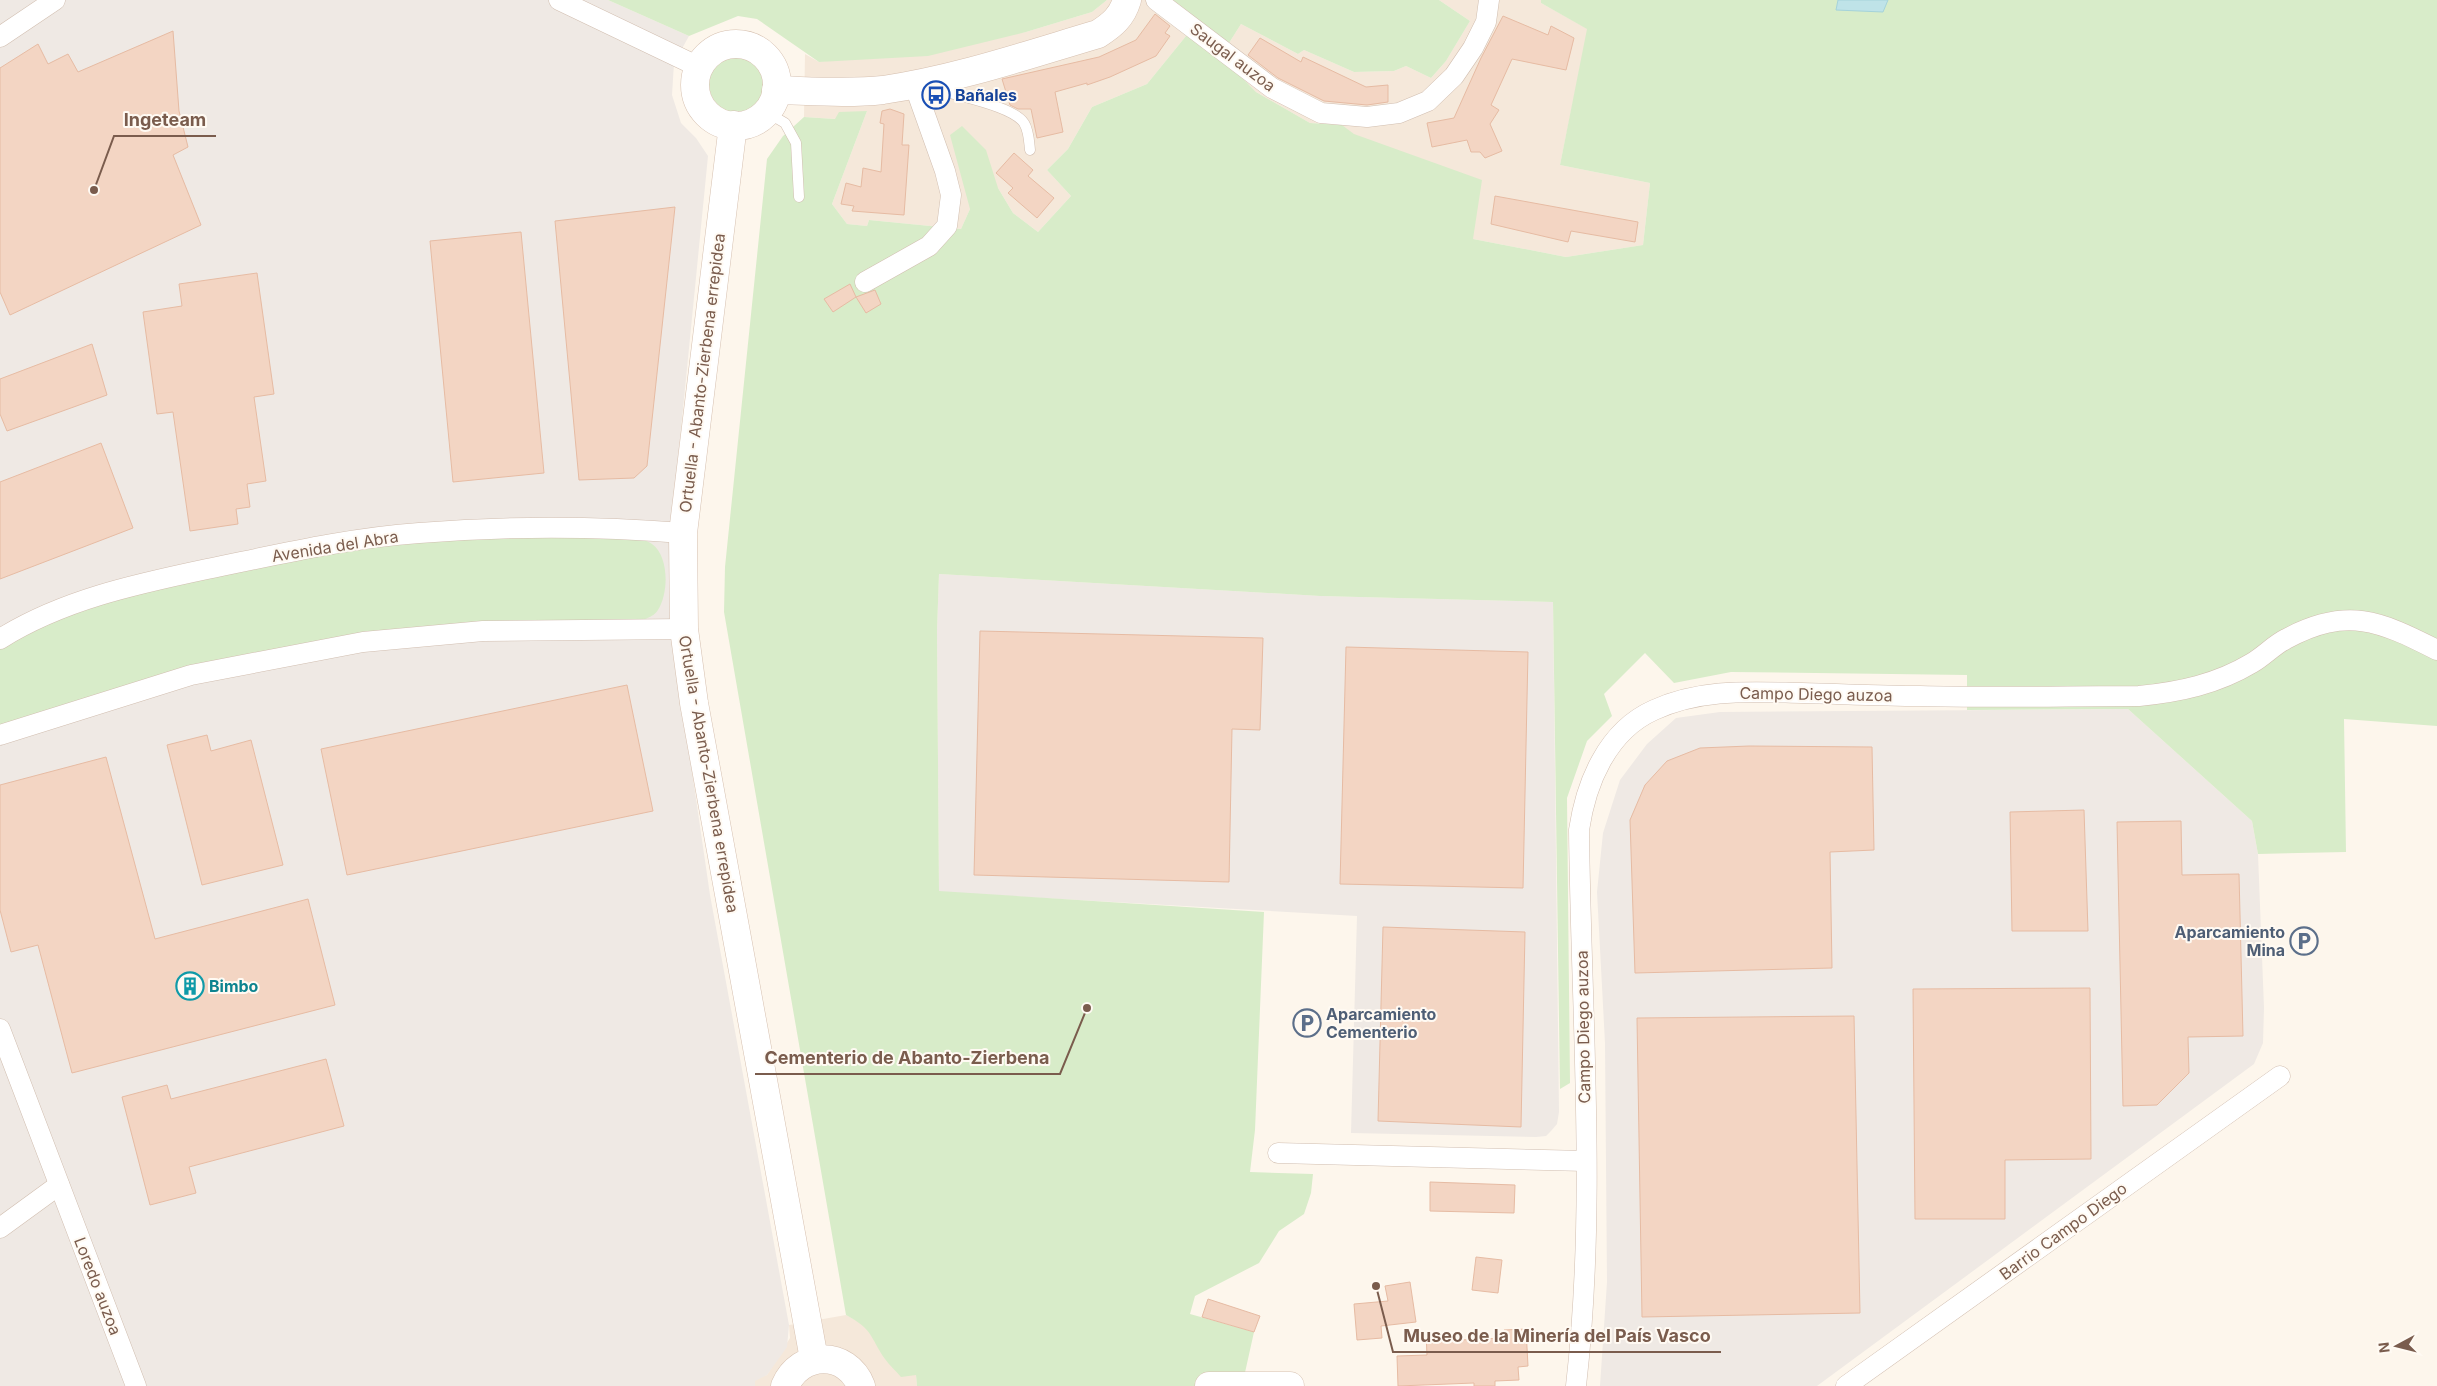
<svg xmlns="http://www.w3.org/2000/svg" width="2437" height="1386" font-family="Inter,sans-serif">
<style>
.residential{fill:#f5e8da}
.industrial{fill:#efe9e4}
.green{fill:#d8ecc9}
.water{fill:#bfe3e8;stroke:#a5d3da}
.building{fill:#f3d5c3;stroke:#e6bba3}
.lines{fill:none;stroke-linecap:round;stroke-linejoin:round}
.lane-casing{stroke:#d1beb0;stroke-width:11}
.street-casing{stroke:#d1beb0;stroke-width:21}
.secondary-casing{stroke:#d6c0b0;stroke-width:29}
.lane{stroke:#fff;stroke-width:10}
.street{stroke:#fff;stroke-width:20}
.secondary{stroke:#fff;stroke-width:28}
.labels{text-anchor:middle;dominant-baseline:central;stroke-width:4;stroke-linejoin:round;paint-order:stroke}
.street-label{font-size:16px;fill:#7a5c4d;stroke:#fffaf3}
.transit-label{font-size:16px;font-weight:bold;fill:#164399;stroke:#fffaf3;text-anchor:start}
.service-label{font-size:16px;font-weight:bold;fill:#4e5e75;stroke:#fffaf3;text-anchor:end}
.culture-label{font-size:16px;font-weight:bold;fill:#0d838f;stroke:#fffaf3;text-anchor:start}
.leader{fill:none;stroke:#7a5c4d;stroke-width:2}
.callout-dot{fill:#7a5c4d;stroke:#fffaf3;stroke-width:2}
.callout-label{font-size:18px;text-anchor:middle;font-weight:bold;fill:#7a5c4d;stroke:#fffaf3;stroke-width:4;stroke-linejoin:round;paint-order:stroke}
</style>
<rect width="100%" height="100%" fill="#fdf6ec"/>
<!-- residential -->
<g class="residential">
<path d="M1107,0h66l26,20 -52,64 -55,23 -24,42 -21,21 24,26 -33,36 -25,-19 -15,-25 -28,21 -9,20 -92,-9 -2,6 -20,-2 -15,-20 35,-93 -31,8 -32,-2 1,-63 14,8 207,-30 66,-20z"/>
<path d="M1439,0h102v3l47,26 -28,136 90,18 -7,62 -77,12 -93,-18 -131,-114 -32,-2 -54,-31 -31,-32 4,-17 12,-19 57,30 6,-4 50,22 40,-1 12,-5 25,12 15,-17 24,-40z"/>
<path d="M846,1315l15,8 12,13 12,22 31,17 1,11h-189l39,-11 23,-37 -1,-13z"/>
</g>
<!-- industrial -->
<g class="industrial">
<path d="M0,0h608l81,36 -15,27 -2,32 9,28 15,15 12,18 -35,354 5,165 32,220 79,430 -2,22 -20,28 -12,6v5h-755z"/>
<path d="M939,574l381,22 233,6 6,510 -2,12 -6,7 -5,5 -10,1 -185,-4 6,-217 -418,-24 -2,-261z"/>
<path d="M2128,709l124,112 6,33 6,154 -1,35 -9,21 -437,322h-217l7,-104 -2,-239 -8,-151 6,-59 17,-53 27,-36 29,-26 44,-6z"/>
</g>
<!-- green -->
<g class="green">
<path d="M608,0h499l-15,12 -66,20 -98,24 -109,6 -62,-43 -19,-3 -49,20z"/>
<path d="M1173,0h266l31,21 -24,40 -15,17 -25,-12 -12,5 -40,1 -50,-22 -6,4 -57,-30 -12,19 -4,17 31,32 54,31 32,2 12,9 128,46 -9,59 93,18 77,-12 7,-62 -90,-18 27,-136 -46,-26v-3h896v726l-93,-7 2,133 -88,2 -6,-33 -124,-112 -161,1v-35l-236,-3 -57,11 -29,-30 -41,41 8,22 -25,25 -20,57 3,285 -10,6 -7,-487 -233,-6 -381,-22 -2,57 2,260 325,21 -9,218 -5,42 63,2 -2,19 -7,21 -25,17 -20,32 -64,33 -5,18 64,18 -12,54h-325l-1,-11 -15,2c-5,-6 -12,-12 -16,-18 -16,-23 -11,-29 -39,-44l-122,-703 1,-45 42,-408 16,-23 21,-19 31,2 4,-7 28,-1 -35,93 15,20 20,2 2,-6 92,9 9,-20 -20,-74 12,-9 24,24 12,38 15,25 25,19 33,-36 -24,-26 21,-21 24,-42 55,-23 52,-64z"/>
<circle cx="738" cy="84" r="29"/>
<path d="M630,536c7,2 16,4 22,8 17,12 17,49 6,66 -5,8 -16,10 -24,12l-231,8 -403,98v-81l42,-23 139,-45 153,-27 110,-14z"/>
</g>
<!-- water -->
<path class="water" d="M1838,0h50l-5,12 -47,-2z"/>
<!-- building -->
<g class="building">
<path d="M1155,14l15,12 -5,7 5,3 -14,20 -46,21 -23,8v-2l-32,9 8,40 -26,6 -6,-29h-13l-8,-4 -8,-26 97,-22 37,-17z"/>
<path d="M1503,16l45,19 3,-9 23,12 -8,32 -54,-11 -21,46 8,5 -9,14 12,27 -17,7 -5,-6h-9l-4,-12 -35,7 -5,-24 27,-5 27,-60z"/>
<path d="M173,31l6,80 9,36 -15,8 28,70 -191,90 -10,-23v-224l38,-24 10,20 20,-10 10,18z"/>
<path d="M1260,38l41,24 2,-5 63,30 22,-2v17l-21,3 -43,-4 -46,-23 -30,-23z"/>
<path d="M890,109l14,5 -2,31h7l-5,70 -52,-4 2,-5 -13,-2 5,-21 15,4 2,-19 18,4 3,-48 -4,-1 2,-12z"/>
<path d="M1014,153l19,17 -5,6 26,22 -17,20 -29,-25 5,-5 -17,-15z"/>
<path d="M1495,196l143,26 -3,20 -64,-11 -3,11 -77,-18z"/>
<path d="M675,207l-28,259 -13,12 -55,2 -24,-259z"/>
<path d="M521,232l23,241 -91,9 -23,-241z"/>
<path d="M257,273l17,121 -20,3 12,84 -19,3 3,23 -14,2 2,15 -48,7 -17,-119 -16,2 -14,-102 39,-6 -3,-22z"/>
<path d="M850,284l6,13 -23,15 -9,-13z"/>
<path d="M875,290l6,14 -15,9 -10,-16z"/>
<path d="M92,344l15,51 -100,36 -7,-17v-35z"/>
<path d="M101,443l32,85 -133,51v-97z"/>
<path d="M980,631l283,7 -3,92 -28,-1 -3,153 -255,-7z"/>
<path d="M1346,647l182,5 -5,236 -183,-4z"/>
<path d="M627,685l26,126 -306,64 -26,-126z"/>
<path d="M207,735l4,16 40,-11 32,125 -81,20 -35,-140z"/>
<path d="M1749,746l123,1 2,103 -44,2 2,116 -197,5 -5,-153 15,-35 22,-24 33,-13z"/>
<path d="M106,757l49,182 153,-40 27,106 -263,68 -34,-128 -27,7 -11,-42v-125z"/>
<path d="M2084,810l4,121h-76l-2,-119z"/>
<path d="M2181,821l1,54 57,-1 4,162 -55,1 1,36 -32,32 -34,1 -6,-284z"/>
<path d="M1383,927l142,5 -4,195 -143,-6z"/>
<path d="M2090,988l1,171 -86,1v59h-90l-2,-230z"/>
<path d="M1854,1016l6,297 -218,4 -5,-299z"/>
<path d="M326,1059l18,67 -155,41 7,26 -46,12 -28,-108 45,-12 4,14z"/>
<path d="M1430,1182l85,3 -1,28 -84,-2z"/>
<path d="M1476,1257l26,3 -4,33 -26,-3z"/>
<path d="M1410,1282l6,40 -35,4 1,12 -25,2 -3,-36 34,-3 -3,-15z"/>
<path d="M1208,1299l52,17 -6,16 -52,-15z"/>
<path d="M1526,1329l2,37 -10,1 1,13 -24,1v5h-21v-3l-76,3 -1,-30 30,-1 -1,-21h33l1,6 45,-2 -1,-8z"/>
</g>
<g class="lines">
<!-- lane casing -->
<g class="lane-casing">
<g id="lane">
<path d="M943,78l4,14c19,6 66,15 77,31 5,8 5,18 6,27"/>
<path d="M766,112l19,11 11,20 3,54"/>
</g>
</g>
<!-- street casing -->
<g class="street-casing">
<g id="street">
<path d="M559,0l140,67"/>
<path d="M1156,0l116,88 49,25 46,4 32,-4 29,-12 26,-25 19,-28 13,-26 3,-22"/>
<path d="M0,37l55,-37"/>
<path d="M865,282l64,-36 18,-20 4,-31 -6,-24 -31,-87"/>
<path d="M0,639c62,-39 136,-55 207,-70 69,-14 141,-31 212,-36 88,-7 176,-7 264,0"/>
<path d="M0,735l191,-60 172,-33 120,-11 201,-2"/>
<path d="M0,1029l136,357"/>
<path d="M1278,1153l307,8"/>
<path d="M0,1228l59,-43"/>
<path d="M1576,1386c21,-184 5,-371 3,-556 7,-47 28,-99 75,-120 48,-22 97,-18 148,-17 40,1 79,3 118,3 73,2 146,0 219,0 41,-4 78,-12 113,-33 12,-7 22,-18 34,-24 61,-33 94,-18 151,11"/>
<path d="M1846,1386l434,-310"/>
</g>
</g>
<!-- secondary casing -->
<g class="secondary-casing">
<g id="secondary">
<circle cx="736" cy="85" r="41"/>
<path d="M776,90c36,1 72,4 107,0 74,-11 144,-35 215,-56 14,-9 24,-17 29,-34"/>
<path d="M733,125l-50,408 1,96 10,74 120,656"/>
<path d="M785,1386c15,-35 62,-36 76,0"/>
<path d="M1209,1386h81"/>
</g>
</g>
<!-- lane -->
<use href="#lane" class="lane"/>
<!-- street -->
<use href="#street" class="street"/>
<!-- secondary -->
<use href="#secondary" class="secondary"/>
</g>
<!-- icons -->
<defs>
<g id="bus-ring" transform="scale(1.4375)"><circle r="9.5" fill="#fffaf3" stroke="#1a4fb4" stroke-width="1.5"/><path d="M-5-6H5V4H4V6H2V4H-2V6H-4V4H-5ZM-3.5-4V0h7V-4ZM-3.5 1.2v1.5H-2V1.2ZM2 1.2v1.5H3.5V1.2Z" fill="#1a4fb4"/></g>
<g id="parking-ring" transform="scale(1.4375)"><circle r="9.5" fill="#fffaf3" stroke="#5c6f8a" stroke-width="1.5"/><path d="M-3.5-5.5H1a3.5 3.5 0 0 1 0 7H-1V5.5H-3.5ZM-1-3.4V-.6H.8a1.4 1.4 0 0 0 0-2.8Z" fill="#5c6f8a"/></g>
<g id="building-ring" transform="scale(1.4375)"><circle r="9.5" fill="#fffaf3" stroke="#0f9aa8" stroke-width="1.5"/><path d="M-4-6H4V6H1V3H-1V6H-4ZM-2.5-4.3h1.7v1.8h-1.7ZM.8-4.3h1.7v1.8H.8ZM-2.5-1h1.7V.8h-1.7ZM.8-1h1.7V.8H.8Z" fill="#0f9aa8"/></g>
</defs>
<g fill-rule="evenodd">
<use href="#bus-ring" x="936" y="95"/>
<use href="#parking-ring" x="2304" y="941"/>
<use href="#building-ring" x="190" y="986"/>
<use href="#parking-ring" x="1307" y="1023"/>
</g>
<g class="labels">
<!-- street labels -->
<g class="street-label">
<text transform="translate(1233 57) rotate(37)">Saugal auzoa</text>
<text transform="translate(702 373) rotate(-83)">Ortuella - Abanto-Zierbena errepidea</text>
<text transform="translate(335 546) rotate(-9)">Avenida del Abra</text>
<text transform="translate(1816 694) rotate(1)">Campo Diego auzoa</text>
<text transform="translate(709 774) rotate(80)">Ortuella - Abanto-Zierbena errepidea</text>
<text transform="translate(1583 1027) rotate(-91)">Campo Diego auzoa</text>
<text transform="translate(2063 1231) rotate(-36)">Barrio Campo Diego</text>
<text transform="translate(98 1286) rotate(69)">Loredo auzoa</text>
</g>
<!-- transit labels -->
<g class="transit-label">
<text x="955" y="95">Bañales</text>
</g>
<!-- service labels -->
<g class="service-label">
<text x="2285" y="932">Aparcamiento<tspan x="2285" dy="18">Mina</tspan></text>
<text x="1326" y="1014" text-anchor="start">Aparcamiento<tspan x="1326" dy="18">Cementerio</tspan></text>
</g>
<!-- culture labels -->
<g class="culture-label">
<text x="209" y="986">Bimbo</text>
</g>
</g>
<!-- callouts -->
<path class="leader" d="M94 190L114 136H216M1087 1008L1060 1074H755M1376 1286L1393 1352H1721"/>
<g class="callout-dot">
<circle cx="94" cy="190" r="5"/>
<circle cx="1087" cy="1008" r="5"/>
<circle cx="1376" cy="1286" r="5"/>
</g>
<g class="callout-label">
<text x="165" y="126">Ingeteam</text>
<text x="907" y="1064">Cementerio de Abanto-Zierbena</text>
<text x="1557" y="1342">Museo de la Minería del País Vasco</text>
</g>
<!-- north arrow -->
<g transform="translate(2397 1346) rotate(263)" stroke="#fffaf3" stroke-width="4" paint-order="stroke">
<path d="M0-4L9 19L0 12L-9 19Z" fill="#7a5c4d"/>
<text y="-8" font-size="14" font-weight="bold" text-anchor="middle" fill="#7a5c4d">N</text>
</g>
</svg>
